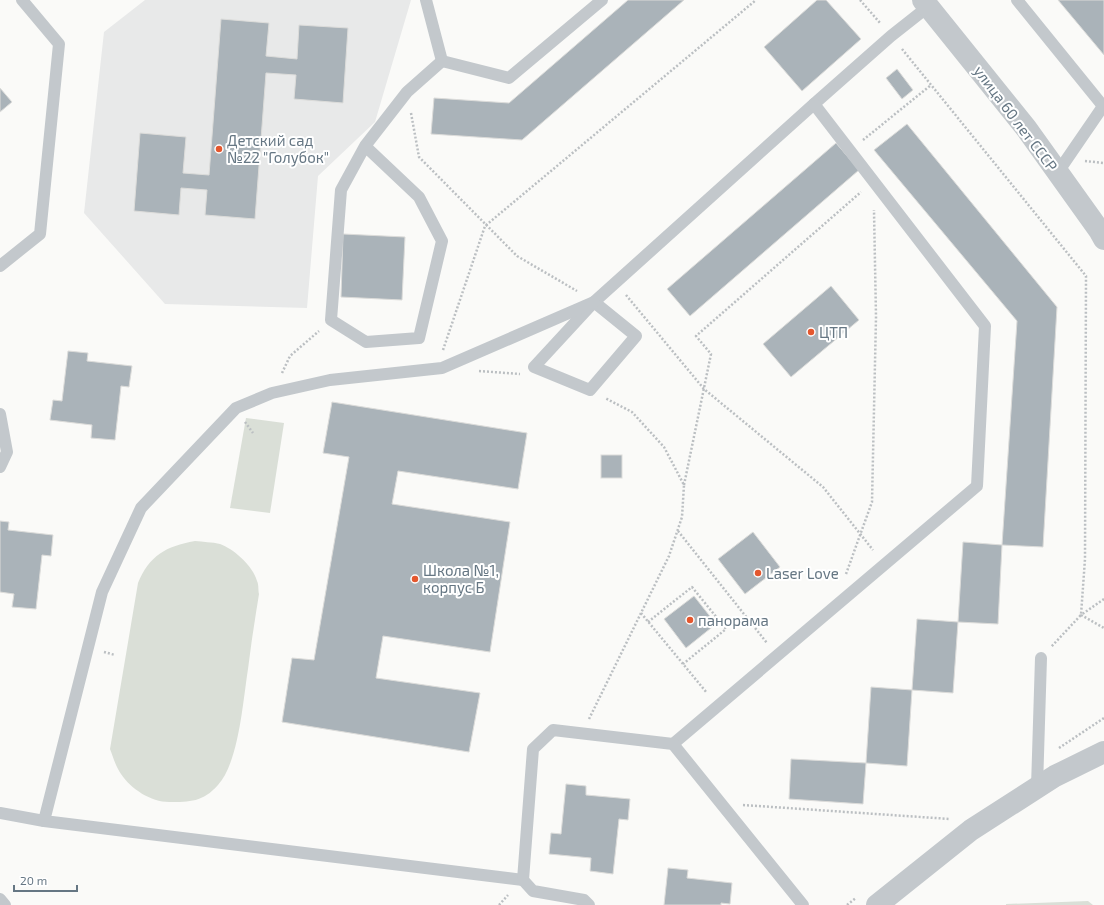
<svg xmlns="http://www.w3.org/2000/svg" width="1104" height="905" font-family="'Exo 2',sans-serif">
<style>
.built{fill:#e8e9e9}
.green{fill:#dadfd7}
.building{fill:#aab3b9;stroke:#dcdcda}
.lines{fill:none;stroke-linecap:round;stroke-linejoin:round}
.path{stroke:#bbbfc2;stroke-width:2.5;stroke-dasharray:2 2;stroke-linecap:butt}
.service{stroke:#c3c8cc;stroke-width:12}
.minor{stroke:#c3c8cc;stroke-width:22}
.tertiary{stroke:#c3c8cc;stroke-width:22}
.poi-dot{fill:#e4572e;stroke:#fff;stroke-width:1.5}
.labels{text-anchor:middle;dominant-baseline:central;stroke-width:4;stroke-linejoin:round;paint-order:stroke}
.street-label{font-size:15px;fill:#657683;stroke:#fff}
.poi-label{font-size:15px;fill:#657683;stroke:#fff;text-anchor:start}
</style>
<rect width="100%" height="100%" fill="#fafaf8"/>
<!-- built -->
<path class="built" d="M145,0h266l-36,122 -57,54 -11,132 -142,-4 -81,-91 20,-181z"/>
<!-- green -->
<g class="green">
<path d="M246,418l38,5 -14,90 -40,-5z"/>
<path d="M195,541c8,1 17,1 25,3 14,5 33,22 37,37 2,4 1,9 2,13 -4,25 -8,50 -11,75 -5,31 -9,93 -30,116 -15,17 -28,17 -49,17 -18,0 -38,-13 -48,-28 -5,-7 -8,-17 -11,-25l28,-166c11,-27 28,-37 57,-42z"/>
<path d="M1088,901l5,4h-87v-1z"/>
</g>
<!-- building -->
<g class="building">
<path d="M628,0h56l-162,140 -91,-6 3,-36 75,5z"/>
<path d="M817,0h9l35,39 -59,52 -38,-44z"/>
<path d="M1058,0h46v55z"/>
<path d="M221,19l48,4 -3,33 31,3 2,-34 49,3 -5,75 -49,-4 2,-24 -30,-2 -11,146 -50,-4 2,-25 -26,-2 -2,27 -45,-4 6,-78 46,4 -3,36 26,2z"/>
<path d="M897,69l16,21 -11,9 -16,-21z"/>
<path d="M0,88l12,14 -12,10z"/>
<path d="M907,124l150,183 -14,240 -41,-2 15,-224 -143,-171z"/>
<path d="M836,143l23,27 -169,146 -23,-27z"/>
<path d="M343,234l62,3 -3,63 -61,-3z"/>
<path d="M831,286l28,34 -68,57 -28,-33z"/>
<path d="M68,351l20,2 -1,8 45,5 -3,21 -8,-1 -6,54 -24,-2 1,-13 -42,-5 3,-20 9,1z"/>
<path d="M332,402l195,31 -9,56 -120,-18 -6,33 118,18 -20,130 -107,-16 -7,42 104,15 -11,59 -187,-30 10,-64 22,2 35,-203 -26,-4z"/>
<rect x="601" y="455" width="21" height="23"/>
<path d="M0,521l9,1 -1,8 45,5 -2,21 -9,-1 -6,54 -24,-2 2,-13 -14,-2z"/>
<path d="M753,532l27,35 -35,27 -27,-35z"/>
<path d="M963,542l39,3 -4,79 -40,-2z"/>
<path d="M694,596l22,28 -30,24 -22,-29z"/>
<path d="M917,619l41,3 -5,71 -41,-3z"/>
<path d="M871,687l41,3 -5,76 -41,-3z"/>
<path d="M791,759l75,4 -3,41 -74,-5z"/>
<path d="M566,784l20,2v9l44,4 -2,21 -9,-1 -6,55 -23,-3 1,-13 -42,-4 2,-21 10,1z"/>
<path d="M668,868l20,2 -1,8 45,5 -2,21 -9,-1v2h-57z"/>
</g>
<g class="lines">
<!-- path -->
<g class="path">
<path d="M860,0l21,24"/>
<path d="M902,49l184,227 -1,283 -4,56 -30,32"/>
<path d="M411,113l8,44 98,99 60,35"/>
<path d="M863,140l68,-55"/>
<path d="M1085,161l19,2"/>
<path d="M626,295l78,94 119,98 50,63"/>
<path d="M443,350l42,-124 271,-226"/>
<path d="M479,371l41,3"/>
<path d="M282,373l8,-17 29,-25"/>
<path d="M245,422l8,11"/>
<path d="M684,485l27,-131 -15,-18 165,-144"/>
<path d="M678,531l89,112"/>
<path d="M846,574l26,-72 4,-185 -2,-107"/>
<path d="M1104,599l-23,16 23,13"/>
<path d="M641,613l66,80"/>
<path d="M648,622l44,-35 34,42 -43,35"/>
<path d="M104,652l11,3"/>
<path d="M589,719l80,-163 13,-39 2,-32 -20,-38 -32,-35 -27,-14"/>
<path d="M1059,748l45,-30"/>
<path d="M743,805l207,14"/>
<path d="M499,905l9,-10"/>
<path d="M847,905l9,-7"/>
</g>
<!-- service -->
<g class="service">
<path d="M426,0l16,61"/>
<path d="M1017,0l86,106"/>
<path d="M365,146l54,51 23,44 -23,97 -53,4 -35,-22 10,-130 24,-44 42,-54 35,-31 67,17 93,-78"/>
<path d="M1058,172l46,-67"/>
<path d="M0,266l40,-32 19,-190 -37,-44"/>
<path d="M594,302l42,34 -46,54 -56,-23 60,-65 220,-198 77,-68 38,-30"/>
<path d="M0,414l7,38 -7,15"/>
<path d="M673,744l304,-258 8,-160 -171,-222"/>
<path d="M1037,787l4,-129"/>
<path d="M0,813l44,8"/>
<path d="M523,880l-479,-59 58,-229 39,-84 95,-100 36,-15 58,-13 112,-12 152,-66"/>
<path d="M0,899l5,6"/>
<path d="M589,905l-5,-5 -51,-9 -10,-11 10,-131 20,-19 120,14 130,161"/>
</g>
<!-- minor -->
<path class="minor" d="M877,905l94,-75 84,-54 49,-24"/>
<!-- tertiary -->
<path class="tertiary" d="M923,0l103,128 73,102 5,9"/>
</g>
<!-- markers -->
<g class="poi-dot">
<circle cx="219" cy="149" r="4"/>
<circle cx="811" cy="332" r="4"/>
<circle cx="758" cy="573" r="4"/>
<circle cx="415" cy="579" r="4"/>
<circle cx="690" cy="620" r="4"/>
</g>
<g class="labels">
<!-- street labels -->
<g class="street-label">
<text transform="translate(1016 118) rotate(53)">улица 60 лет СССР</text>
</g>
<!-- poi labels -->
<g class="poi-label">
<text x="227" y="140">Детский сад<tspan x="227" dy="17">№22 "Голубок"</tspan></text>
<text x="819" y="332">ЦТП</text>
<text x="423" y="570">Школа №1,<tspan x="423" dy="17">корпус Б</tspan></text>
<text x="766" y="573">Laser Love</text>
<text x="698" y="620">панорама</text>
</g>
</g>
<!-- scale -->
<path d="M14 885v6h63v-6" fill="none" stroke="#657683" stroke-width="2"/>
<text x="20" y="885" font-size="12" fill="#657683" stroke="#ffffff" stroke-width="3" paint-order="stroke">20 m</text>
</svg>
